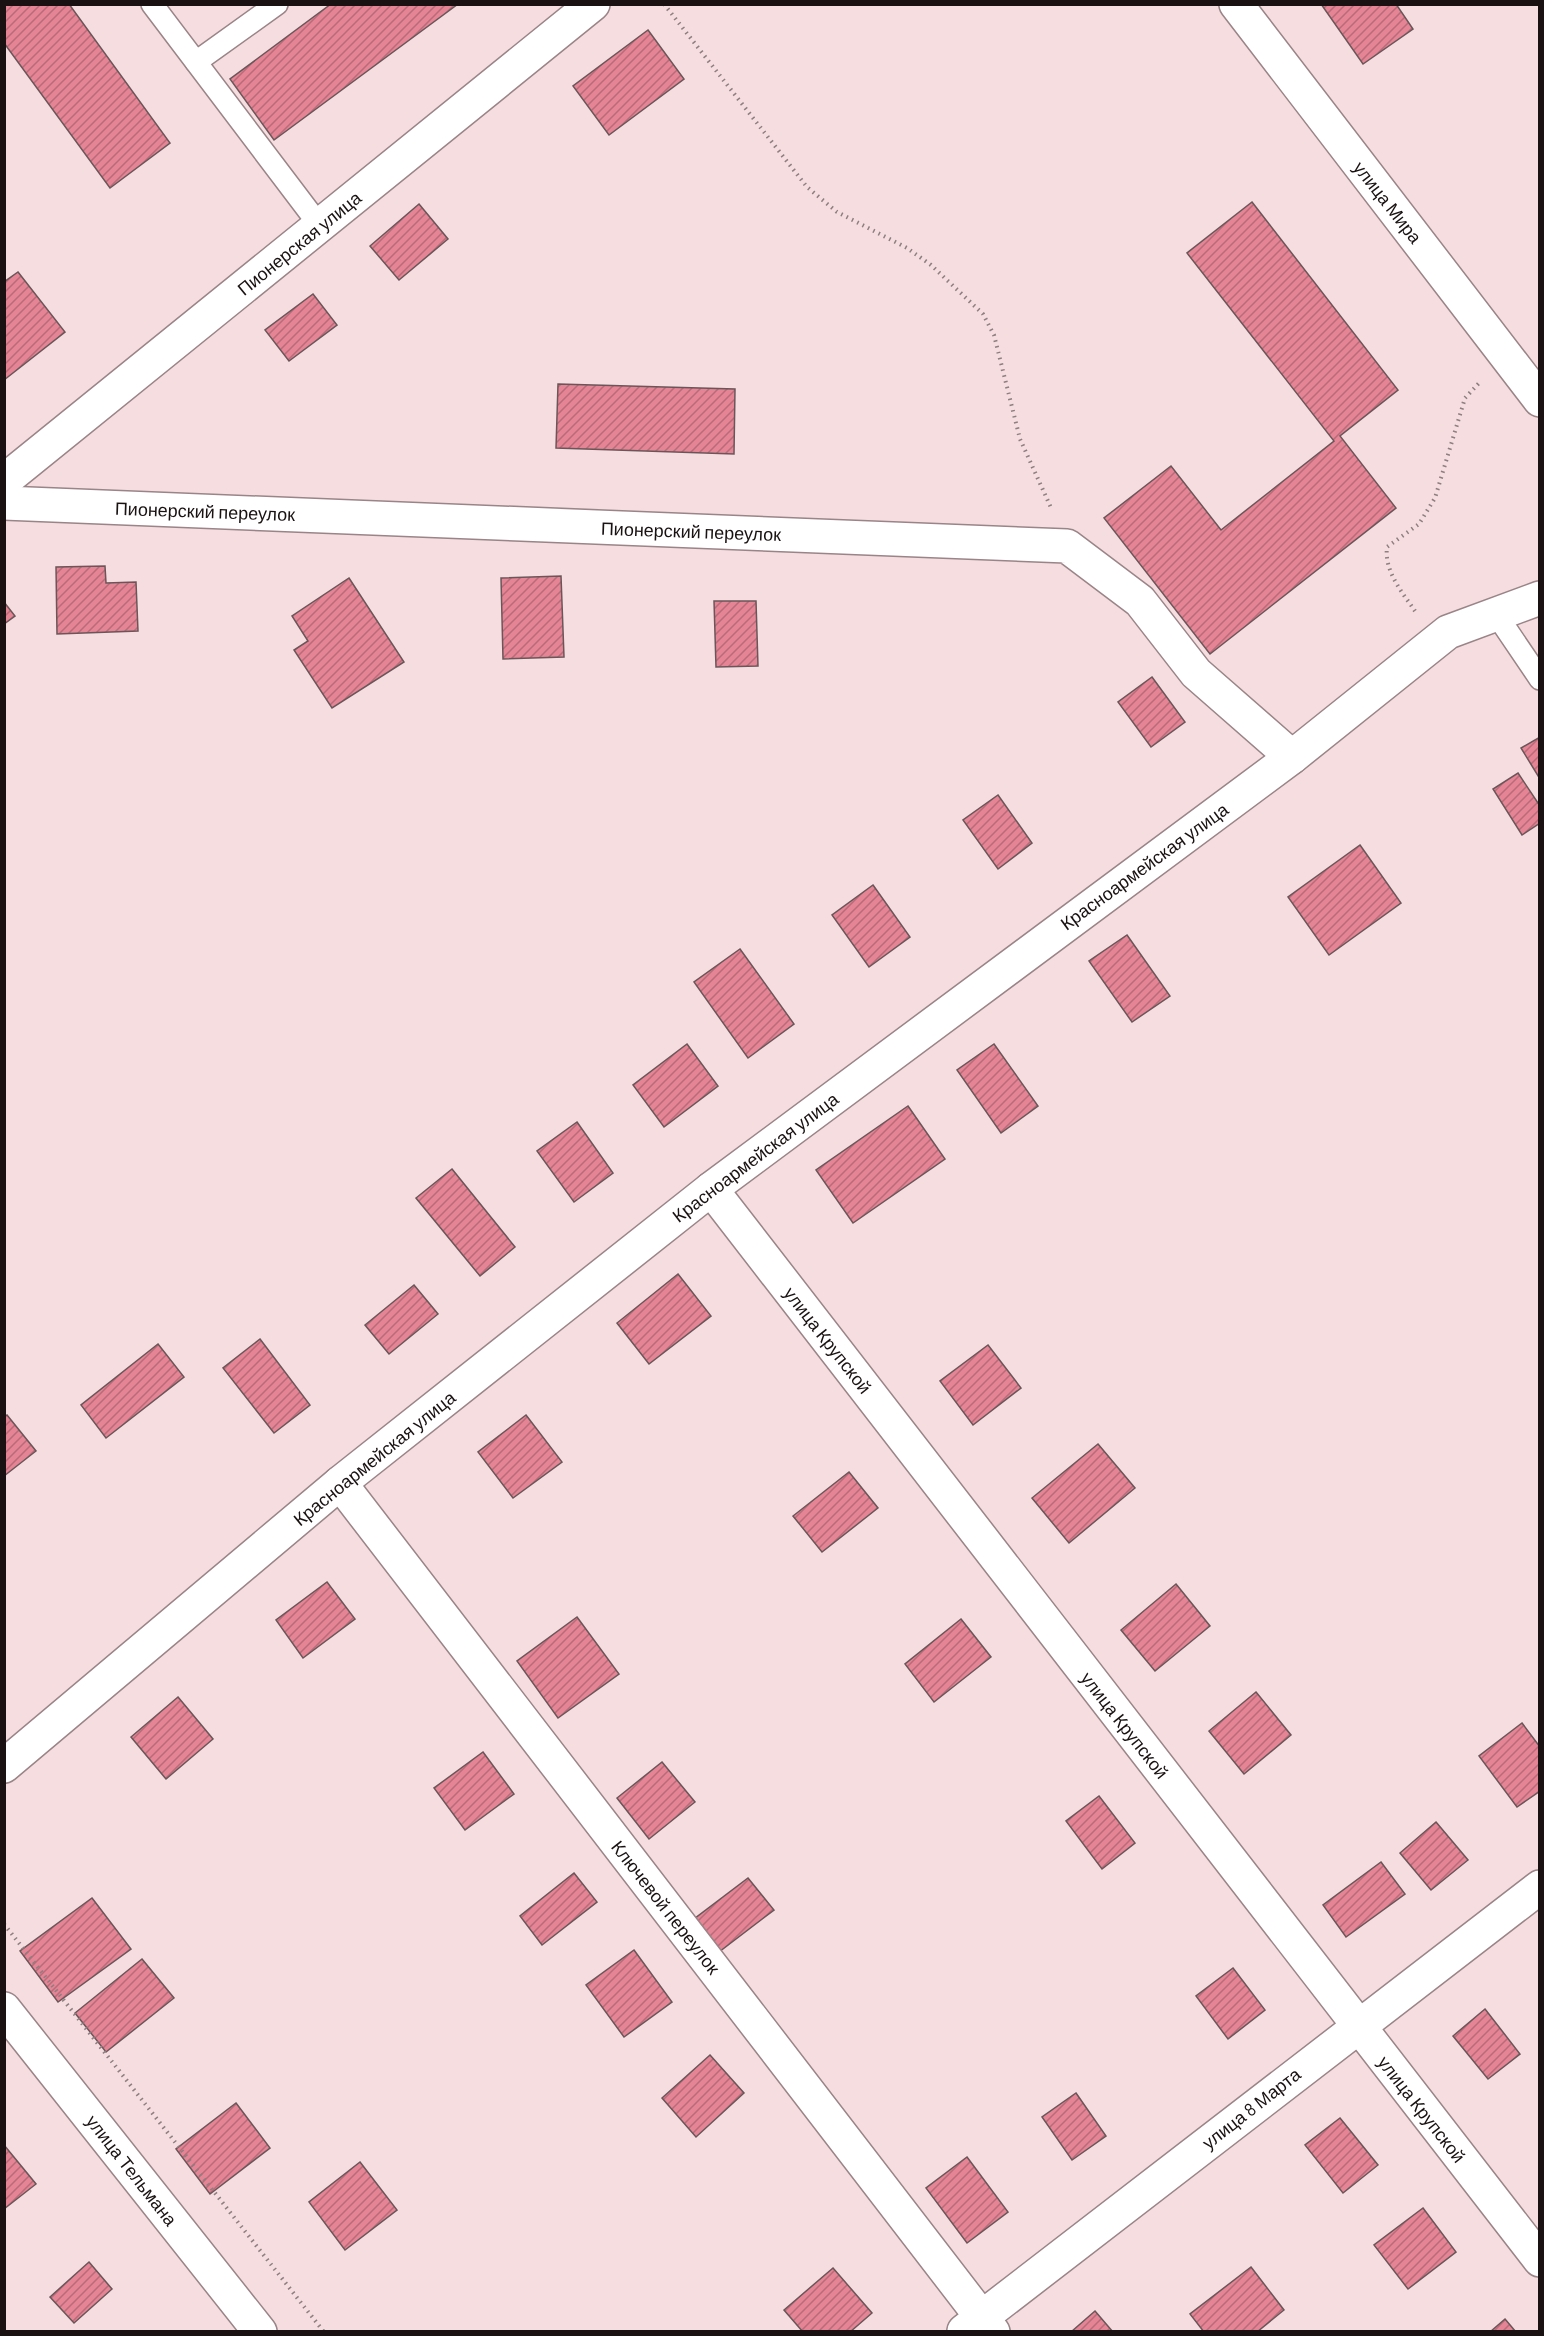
<svg xmlns="http://www.w3.org/2000/svg" width="1544" height="2336" font-family="Barlow,sans-serif">
<style>
.building{fill:url(#building-hatch);stroke:#6a5659;stroke-width:1.5}
.lines{fill:none;stroke-linecap:round;stroke-linejoin:round}
.lane-casing{stroke:#9a8487;stroke-width:24}
.street-casing{stroke:#9a8487;stroke-width:36}
.secondary-casing{stroke:#9a8487;stroke-width:36}
.path{stroke:#8e7e80;stroke-width:4;stroke-dasharray:1.5 4.5;stroke-linecap:butt}
.lane{stroke:#fff;stroke-width:21}
.street{stroke:#fff;stroke-width:33}
.secondary{stroke:#fff;stroke-width:33}
.labels{text-anchor:middle;dominant-baseline:central;stroke-width:6;stroke-linejoin:round;paint-order:stroke}
.street-label{font-size:18px;fill:#191112;stroke:#fff}
</style>
<defs>
<pattern id="building-hatch" width="6" height="6" patternUnits="userSpaceOnUse" patternTransform="scale(1.5)"><rect width="6" height="6" fill="#e58495"/><path d="M-1 1l2-2M0 6l6-6M5 7l2-2" fill="none" stroke="#b96b78"/></pattern>
</defs>
<rect width="100%" height="100%" fill="#f5dde0"/>
<!-- building -->
<g class="building">
<path d="M4,4h65l101,139 -60,45 -106,-145z"/>
<path d="M331,4h127l-184,136 -44,-61z"/>
<path d="M1321,4h75l17,25 -50,35z"/>
<path d="M648,30l36,49 -75,56 -36,-49z"/>
<path d="M1252,202l146,188 -58,46 56,72 -186,146 -106,-136 67,-52 50,64 113,-89 -147,-188z"/>
<path d="M419,204l29,35 -49,41 -29,-34z"/>
<path d="M18,272l47,60 -61,48v-98z"/>
<path d="M313,294l24,31 -48,36 -24,-31z"/>
<path d="M558,384l177,5 -1,65 -178,-6z"/>
<path d="M105,566l1,17 30,-1 2,49 -81,3 -1,-67z"/>
<path d="M561,576l3,81 -61,2 -2,-81z"/>
<path d="M349,578l55,84 -72,46 -38,-58 14,-9 -16,-25z"/>
<path d="M714,601h42l2,65 -42,1z"/>
<path d="M4,602l11,14 -11,8z"/>
<path d="M1152,677l33,45 -34,25 -33,-45z"/>
<path d="M1540,737v42l-19,-31z"/>
<path d="M1518,773l22,33v17l-18,12 -29,-46z"/>
<path d="M998,795l34,48 -34,26 -35,-49z"/>
<path d="M1360,845l41,58 -72,52 -41,-58z"/>
<path d="M873,885l37,52 -41,30 -37,-52z"/>
<path d="M1127,935l43,61 -38,26 -43,-61z"/>
<path d="M740,949l54,75 -46,34 -54,-76z"/>
<path d="M687,1044l31,42 -54,41 -31,-42z"/>
<path d="M994,1044l44,62 -37,27 -44,-63z"/>
<path d="M908,1106l37,53 -92,64 -37,-53z"/>
<path d="M577,1122l36,51 -39,29 -37,-51z"/>
<path d="M452,1169l63,78 -35,29 -64,-78z"/>
<path d="M678,1274l33,42 -62,48 -32,-41z"/>
<path d="M414,1285l24,29 -49,40 -24,-29z"/>
<path d="M260,1339l50,66 -36,28 -51,-65z"/>
<path d="M158,1344l26,33 -78,61 -25,-33z"/>
<path d="M988,1345l33,43 -48,37 -33,-44z"/>
<path d="M7,1415l29,36 -32,25v-59z"/>
<path d="M526,1415l36,47 -49,36 -35,-46z"/>
<path d="M1098,1444l37,44 -66,55 -37,-45z"/>
<path d="M849,1472l29,36 -56,44 -29,-36z"/>
<path d="M327,1582l28,37 -52,39 -27,-38z"/>
<path d="M1176,1584l34,42 -55,45 -34,-41z"/>
<path d="M577,1617l42,57 -61,44 -41,-57z"/>
<path d="M961,1619l30,38 -57,45 -29,-38z"/>
<path d="M1256,1692l35,43 -47,39 -35,-43z"/>
<path d="M178,1697l35,42 -47,40 -35,-42z"/>
<path d="M1522,1723l18,24v44l-23,16 -38,-51z"/>
<path d="M483,1752l31,42 -49,36 -31,-42z"/>
<path d="M662,1762l33,40 -46,37 -32,-41z"/>
<path d="M1099,1796l36,47 -33,26 -36,-48z"/>
<path d="M1436,1822l32,38 -37,30 -31,-37z"/>
<path d="M1381,1862l24,32 -59,43 -23,-32z"/>
<path d="M574,1873l23,29 -55,43 -22,-29z"/>
<path d="M748,1878l26,32 -55,42 -25,-33z"/>
<path d="M92,1898l39,51 -73,53 -38,-51z"/>
<path d="M634,1950l38,52 -48,35 -38,-52z"/>
<path d="M142,1959l32,39 -68,54 -31,-39z"/>
<path d="M1233,1968l32,42 -37,29 -32,-43z"/>
<path d="M1485,2009l35,45 -32,25 -35,-43z"/>
<path d="M710,2055l34,38 -48,44 -34,-39z"/>
<path d="M1076,2093l30,43 -34,24 -30,-43z"/>
<path d="M236,2103l34,45 -60,46 -34,-45z"/>
<path d="M1340,2118l38,47 -35,28 -38,-48z"/>
<path d="M4,2145l32,39 -32,25z"/>
<path d="M967,2157l41,55 -41,31 -41,-55z"/>
<path d="M360,2162l37,48 -52,40 -36,-48z"/>
<path d="M1423,2208l33,44 -48,37 -34,-44z"/>
<path d="M89,2262l23,27 -38,34 -24,-26z"/>
<path d="M1251,2267l33,43 -27,22h-53l-14,-18z"/>
<path d="M833,2268l39,45 -22,19h-47l-19,-22z"/>
<path d="M1095,2311l18,21h-42z"/>
<path d="M1505,2319l11,13h-26z"/>
</g>
<g class="lines">
<!-- lane casing -->
<g class="lane-casing">
<g id="lane">
<path d="M152,4l168,222"/>
<path d="M196,62l81,-58"/>
<path d="M1496,614l44,65"/>
</g>
</g>
<!-- street casing -->
<g class="street-casing">
<g id="street">
<path d="M1236,4l304,396"/>
<path d="M4,481l589,-477"/>
<path d="M4,503l1063,43 73,55 56,72 96,84"/>
<path d="M711,1189l829,1071"/>
<path d="M340,1483l653,849"/>
<path d="M964,2331l576,-444"/>
</g>
</g>
<!-- secondary casing -->
<g class="secondary-casing">
<g id="secondary">
<path d="M4,1766l336,-283 371,-294 581,-432 156,-125 92,-34"/>
<path d="M4,2009l256,323"/>
</g>
</g>
<!-- path -->
<g class="path">
<path d="M664,4l143,183 30,25 70,36 24,17 52,49 11,21 26,104 32,71"/>
<path d="M1415,611c-13,-19 -31,-40 -28,-64l32,-23 16,-26 30,-100 15,-16"/>
<path d="M4,1924l320,408"/>
</g>
<!-- lane -->
<use href="#lane" class="lane"/>
<!-- street -->
<use href="#street" class="street"/>
<!-- secondary -->
<use href="#secondary" class="secondary"/>
</g>
<g class="labels">
<!-- street labels -->
<g class="street-label">
<text transform="translate(1388 202) rotate(52)">улица Мира</text>
<text transform="translate(299 243) rotate(-39)">Пионерская улица</text>
<text transform="translate(205 511) rotate(2)">Пионерский переулок</text>
<text transform="translate(691 531) rotate(2)">Пионерский переулок</text>
<text transform="translate(1144 866) rotate(-36)">Красноармейская улица</text>
<text transform="translate(755 1157) rotate(-37)">Красноармейская улица</text>
<text transform="translate(828 1340) rotate(52)">улица Крупской</text>
<text transform="translate(374 1458) rotate(-39)">Красноармейская улица</text>
<text transform="translate(1125 1725) rotate(52)">улица Крупской</text>
<text transform="translate(666 1907) rotate(52)">Ключевой переулок</text>
<text transform="translate(1251 2108) rotate(-38)">улица 8 Марта</text>
<text transform="translate(1422 2109) rotate(52)">улица Крупской</text>
<text transform="translate(132 2170) rotate(52)">улица Тельмана</text>
</g>
</g>
<!-- border -->
<rect width="1544" height="2336" fill="none" stroke="#191112" stroke-width="12"/>
</svg>
